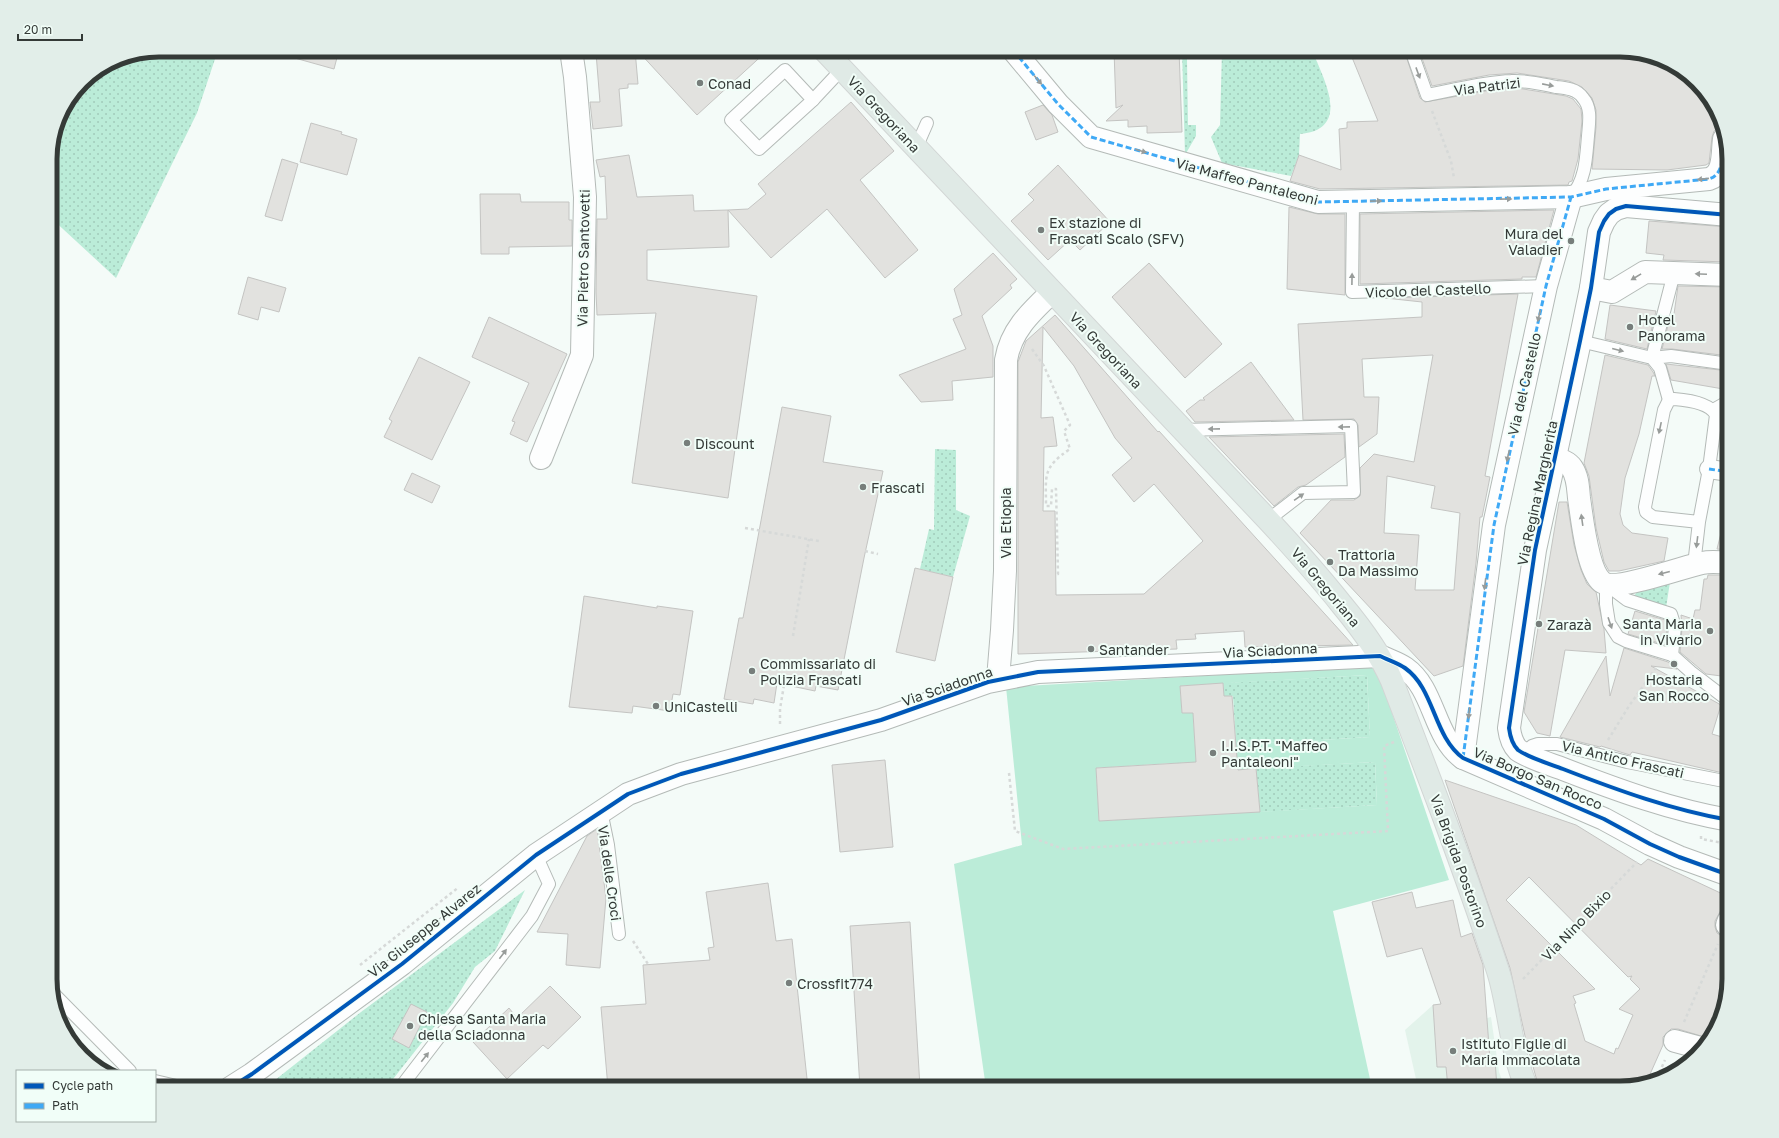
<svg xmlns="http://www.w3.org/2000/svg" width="1779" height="1138" font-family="'Golos Text',sans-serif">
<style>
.built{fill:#e3f3eb}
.grass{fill:url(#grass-dots)}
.cemetery{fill:url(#cemetery-stones)}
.park{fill:#bbecd8;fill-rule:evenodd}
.building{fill:#e2e2df;stroke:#c4c4c2;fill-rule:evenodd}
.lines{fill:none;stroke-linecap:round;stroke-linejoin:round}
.service-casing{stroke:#b4bab7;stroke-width:14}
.pedestrian-casing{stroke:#b4bab7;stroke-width:20}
.minor-casing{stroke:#b4bab7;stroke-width:24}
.primary-casing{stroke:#d2d6d5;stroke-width:24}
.path{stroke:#d6d9d8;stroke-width:2.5;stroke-dasharray:3 3;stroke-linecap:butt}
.service{stroke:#fdfefe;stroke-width:12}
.pedestrian{stroke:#fdfefe;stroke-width:18}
.minor{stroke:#fdfefe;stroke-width:22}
.primary{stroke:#e0eae6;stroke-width:22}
.quiet{stroke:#3fa9f5;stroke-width:3;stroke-dasharray:6 3;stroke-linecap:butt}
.cycleway-casing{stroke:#f1fef8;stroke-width:6}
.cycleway{stroke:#0057b8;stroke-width:4}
.oneway{fill:#989c9a}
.poi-dot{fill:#777e7b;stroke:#f1fef8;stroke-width:1.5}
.labels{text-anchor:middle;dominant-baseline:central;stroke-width:4;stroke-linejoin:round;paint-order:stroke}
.poi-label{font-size:14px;fill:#343a37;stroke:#f1fef8;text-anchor:start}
.street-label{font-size:14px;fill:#343a37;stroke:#f1fef8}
.rim{fill:none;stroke:#343a37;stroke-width:5}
</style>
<defs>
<pattern id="grass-dots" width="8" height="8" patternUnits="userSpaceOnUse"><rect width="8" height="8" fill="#bbecd8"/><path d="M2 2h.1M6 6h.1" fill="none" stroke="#a1cbba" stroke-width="1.8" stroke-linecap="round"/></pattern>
<pattern id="cemetery-stones" width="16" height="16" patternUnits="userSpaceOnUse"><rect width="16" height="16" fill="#bbecd8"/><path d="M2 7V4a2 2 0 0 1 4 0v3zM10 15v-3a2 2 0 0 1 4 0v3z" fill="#a1cbba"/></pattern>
</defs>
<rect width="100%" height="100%" fill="#f4fbf8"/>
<!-- built -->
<path class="built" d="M1485,997l2,21 4,-1 8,55 6,16h-87l-13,-58 28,-25z"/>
<!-- grass -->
<g class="grass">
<path d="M159,50h59l-21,63 -81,165 -66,-61v-65l8,-35 24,-35 36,-24z"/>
<path d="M1182,50h15v9h-10l1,66h8v11l-11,19z"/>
<path d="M1222,50h90c11,28 41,79 -12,84l-1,21 -8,21 -69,-13 -11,-26 9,-12z"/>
<path d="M935,449l21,1v60l14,6 -17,61 -33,-8 9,-40 5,1z"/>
<path d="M1670,582l-4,26 -32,-12 3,-4z"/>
<path d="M1367,675l3,62 -134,8 -3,-49h-9l-1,-13z"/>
<path d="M1375,762l2,43 -117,7 -4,-44z"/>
<path d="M525,890l-30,61 -20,16 -22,36 -67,85h-121l96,-76z"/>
</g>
<!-- cemetery -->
<path class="cemetery" d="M63,1027l36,43 -34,-37z"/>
<!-- park -->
<path class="park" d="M1376,666l73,214 -116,31 39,177h-386l-32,-224 68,-19 -16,-158zM1367,675l3,62 -152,9 10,24 147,-8 2,43 -278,16 -3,-53 78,-5 35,9 -2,-26h-12l-2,-33h-11l-2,-27z"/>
<!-- building -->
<g class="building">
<path d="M285,50h54l-5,19 -50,-14z"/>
<path d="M635,50l3,34h-10v4l-9,1 3,37 -29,3 -3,-27h10l-4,-49z"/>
<path d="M637,50h131l-71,65z"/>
<path d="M1114,50h65l3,82 -35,1v-7l-19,1v-7l-22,1 17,-16 -7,3z"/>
<path d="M1349,50h55l16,48 5,4 66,-12 26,-2 49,8 7,3 8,10 1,12 -4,38 -6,22 -3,1 -1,3 -248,4 -30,-8 9,-26 42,15 -2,-41 8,-1v-6l31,-1z"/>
<path d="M1419,50h201l60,18 34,37 6,22 -6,4 -2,6 -3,26 -3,2 -39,5 -75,-1 4,-42v-17l-4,-12 -10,-11 -13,-6 -52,-8 -28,2 -57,11z"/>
<path d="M851,102l43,49 -34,29 58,70 -33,28 -58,-69 -56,49 -43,-48 20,-1 18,-15 -8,-10z"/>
<path d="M1043,105l9,10 6,17 -22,8 -11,-28z"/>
<path d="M311,123l31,9 -1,2 16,5 -10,36 -47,-13z"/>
<path d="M629,155l8,42 56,-2 1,16 34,-1 1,37 -82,3v30l110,16 -29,202 -96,-15 24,-170 -59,2 -1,-23 1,-73h10l-2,-43 -5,1 -4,-17z"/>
<path d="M282,159l16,5 -16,57 -17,-5z"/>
<path d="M1058,165l52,57 -30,28 -10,-10 -22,20 -37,-39 23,-21 -6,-6z"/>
<path d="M480,194h40l1,8h48v18h3v26l-63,1v7h-28z"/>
<path d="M1289,207l29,7h27v81l-58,-6z"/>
<path d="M1554,210l-18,67h-14v2l-162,5v-70z"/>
<path d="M1649,221l80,6v35l-66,-2 1,-5 -18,-2z"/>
<path d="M993,253l24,26 -7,6 2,3 -30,28 11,30v31l-41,4 1,19 -32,2 -22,-27 67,-26 -13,-30 9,-4 -8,-26z"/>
<path d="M1149,263l73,81 -37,34 -73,-81z"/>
<path d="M248,277l38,11 -7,24 -18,-5 -3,13 -20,-6z"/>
<path d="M1678,286l51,1v69l-57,-7h-10l9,-35h3z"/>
<path d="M1518,294l-33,182 5,1 -8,40h-2l-4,46 -13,103 -29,10 -134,-143 31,-33h23l6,-4v-28l14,-14 40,8 19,-107 -71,4 2,38h15l-2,37 -18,13 -1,-22 -4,-6 -51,1 -5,-96 124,-7v-15l-37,-4zM1387,476l48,10 -4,22 29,5 -6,77h-39l4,-55 -35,-2z"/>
<path d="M1610,305l46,6 -9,38 -42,-10z"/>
<path d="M1055,315l103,117 1,-1 194,214 -108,2 -1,-16 -49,3 1,5 -20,1 1,9 -159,5v-292l8,-21zM1043,327l31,39 41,72 17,20 -20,17 22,27 20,-18 49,57 -59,53 -88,1 -1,-84h-12l1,-64 13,-1 -4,-29 -12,1z"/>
<path d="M489,317l78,37 -40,88 -17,-8 5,-12 -3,-1 17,-38 -57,-26z"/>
<path d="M1605,355l43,10 5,7 2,4h-3l-13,58 -14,44 -5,36 3,11 9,8 36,5 -4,23 -45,10h-10l-5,-9 -8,-34 -7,-52 -5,-13z"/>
<path d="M419,357l51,25 -38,78 -48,-23 8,-16 -3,-2z"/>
<path d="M1251,362l43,58 -99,2 -9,-11 14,-11h5l-2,-2z"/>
<path d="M1666,364l63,7v19l-58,-10z"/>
<path d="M782,407l49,9 -8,46 60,9 -19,87 -26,132 -22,-4 -1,5 -38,-8 -3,20 -20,-4 -1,5 -29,-5 15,-81h4z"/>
<path d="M1344,434l1,23 -39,28 -8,2 -24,19 -65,-69z"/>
<path d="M412,473l28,13 -8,17 -28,-13z"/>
<path d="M1559,502h8l7,43 7,25 6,14 9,8 8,37 2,24 -41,-3 -15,86 -13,-3 -13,-21z"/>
<path d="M1723,525l6,1v24l-12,-1z"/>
<path d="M915,568l38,9 -18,84 -39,-9z"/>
<path d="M1708,575h21v102l-23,-3 -26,-22 2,-24 -1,-13 12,4 2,-9h5l4,-31h3z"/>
<path d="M584,596l73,12v-2l36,5 -13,84 -7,-1 -3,17 -37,-5 -1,7 -63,-6z"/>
<path d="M1635,611l30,9 2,8 -1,17 -38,-11z"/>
<path d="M1624,648l44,14 9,7 -26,-3 70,39 -9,29 17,5v19l-6,15 -91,-21 -2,3 -29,-9 -1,1 -40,-10 46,-81 4,40z"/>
<path d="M1223,683l1,13h8l6,74 18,-2 4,44 -161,9 -3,-53 100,-6 -3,-49h-11l-2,-27z"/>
<path d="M885,760l8,87 -53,5 -8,-87z"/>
<path d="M1445,780l131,45 65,40 7,-6 81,38v11l-8,2 -6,11v6l2,6 6,4h6v42l-18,60 -33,-10h-7l-8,8v8l-16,36 -27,7h-81l-12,-43 -17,-77zM1529,877l99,100 4,-1 -2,3 10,10 -21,20 14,6 -15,34 -2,-1 -2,6 -29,-13 -11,-37 2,-1 -3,-7 22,-7 -89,-89z"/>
<path d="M597,829l9,69 -6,70 -34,-3 2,-31 -31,-2 50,-96z"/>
<path d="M768,883l8,58 16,-2 16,149h-200l-7,-81 45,-3 -3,-39 67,-5 -2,-12 6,-1 -8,-55z"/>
<path d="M1412,892l4,16 37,-8 8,37 11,-4 11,32 7,95h5l2,28h-49l-2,-21h-9l-4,-62 8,-1 -19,-56 -35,9 -15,-55z"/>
<path d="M910,922l10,165 -60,1 -10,-162z"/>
<path d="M550,986l31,31 -33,32 -5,-4 -36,34 -34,-37 36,-34 8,10z"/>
<path d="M411,1004l16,8 -18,36 -17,-9z"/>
</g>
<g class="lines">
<!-- service casing -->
<g class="service-casing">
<g id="service">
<path d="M1411,50l16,45c27,-5 56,-13 84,-14 15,-1 30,3 45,6 10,1 21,2 27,11 9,10 6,25 5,38 -2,22 -2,42 -16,60"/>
<path d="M785,70l28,30 -54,49 -28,-29z"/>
<path d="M813,100l29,-31"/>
<path d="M916,148l11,-25"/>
<path d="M1353,201l-1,91 194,-6"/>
<path d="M1674,273l-22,85 19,-2 58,8"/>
<path d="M1580,341l72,17 8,10 9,32"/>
<path d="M1713,410l16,-9"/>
<path d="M1182,430l169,-4 3,66 -51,1 -35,27"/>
<path d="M1694,565l5,-43 -46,-5 -7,-5 -1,-5 19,-97 5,-10 5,-1c13,1 36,4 42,16l-7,54 -10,53"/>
<path d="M1606,584v20l3,19 9,14 8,4 46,14 19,17 38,29"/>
<path d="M1607,585l20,15 44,14 4,13 -3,28"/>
<path d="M1524,753l8,-7 6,-2h19l70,18 102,20"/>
<path d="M601,811l7,34 11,89"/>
<path d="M52,992l78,79"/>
<path d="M155,1081l30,7"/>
<path d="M400,1088l132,-172 17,-32 -13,-29"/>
</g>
</g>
<!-- pedestrian casing -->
<g class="pedestrian-casing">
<path id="pedestrian" d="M1709,469l20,3"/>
</g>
<!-- minor casing -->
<g class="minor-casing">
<g id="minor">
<path d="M1013,50l45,54 33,33 227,65 253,-5 35,-8 103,-10c16,-5 13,-26 15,-40"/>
<path d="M1729,215l-103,-9 -10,3 -7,5 -5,7 -5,11 -8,56 -11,53 -45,209 -26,178c1,8 3,16 9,22 11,8 32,14 45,19 54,21 109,41 166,51"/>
<path d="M1591,288l21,4 33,-20 84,3"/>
<path d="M541,458l41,-103 3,-158 -10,-120 -4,-27"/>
<path d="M1554,458c7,2 14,4 18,10 6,9 6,20 7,30 3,19 8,72 23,84 13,10 81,-15 100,-19 9,-2 18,-1 27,0"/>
<path d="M998,679l4,-49 3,-59 1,-211c5,-30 25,-48 46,-68"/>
<path d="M1463,758l31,-233 52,-239 25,-89"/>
<path d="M1727,925l2,-5"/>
<path d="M1675,1041l26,7"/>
<path d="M230,1088l22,-14 150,-110 134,-109 92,-61 53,-20 200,-54 107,-38 50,-10 342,-16c8,4 18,7 25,12 30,21 28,68 58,90l141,61 46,25 29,13 50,18"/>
</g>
</g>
<!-- primary casing -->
<g class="primary-casing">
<path id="primary" d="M824,50l444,470c26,28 51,56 74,85 20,24 38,48 50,76 37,96 74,192 106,290 12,38 12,80 29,117"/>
</g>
<!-- path -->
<g class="path">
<path d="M1432,111l19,50 3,17"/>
<path d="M1032,349l12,17 26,59 -6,6 6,18c-28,19 -24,26 -24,57h5l1,-17h4l2,85h-2"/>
<path d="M745,528l74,13"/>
<path d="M865,551l13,3"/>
<path d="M793,636l16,-97"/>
<path d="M780,724v-15l4,-24"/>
<path d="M1608,740l21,-34 27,-38"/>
<path d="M1009,773l6,58 48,18 325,-18 -4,-85 10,-4"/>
<path d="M1701,836v3l28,5"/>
<path d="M633,941l15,23"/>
<path d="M360,965l99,-78"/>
<path d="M1523,979l114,-117"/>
<path d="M1684,1022l34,-78"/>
<path d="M1657,1078l8,-18"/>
</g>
<!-- service -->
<use href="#service" class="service"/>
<!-- pedestrian -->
<use href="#pedestrian" class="pedestrian"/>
<!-- minor -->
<use href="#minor" class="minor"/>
<!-- primary -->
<use href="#primary" class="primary"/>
<!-- quiet -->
<g class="quiet">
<path d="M1013,50l45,54 33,33 227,65 253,-5 35,-8 103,-10c16,-5 13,-26 15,-40"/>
<path d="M1709,469l20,3"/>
<path d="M1463,758l31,-233 52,-239 25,-89"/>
</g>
<!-- cycleway casing -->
<g class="cycleway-casing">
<g id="cycleway">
<path d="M1729,215l-103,-9 -10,3 -7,5 -5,7 -5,11 -8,56 -11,53 -45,209 -26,178c1,8 3,16 9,22 11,8 32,14 45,19 54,21 109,41 166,51"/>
<path d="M230,1088l22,-14 150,-110 134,-109 92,-61 53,-20 200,-54 107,-38 50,-10 342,-16c8,4 18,7 25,12 30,21 28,68 58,90l141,61 46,25 29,13 50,18"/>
</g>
</g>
<!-- cycleway -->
<use href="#cycleway" class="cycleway"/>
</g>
<!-- one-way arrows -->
<defs><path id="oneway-solid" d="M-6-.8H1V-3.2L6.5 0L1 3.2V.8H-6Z"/></defs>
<g class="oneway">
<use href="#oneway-solid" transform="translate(1418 73) rotate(70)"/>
<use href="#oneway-solid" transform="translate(1038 80) rotate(50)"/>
<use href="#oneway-solid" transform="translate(1548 85) rotate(11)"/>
<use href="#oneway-solid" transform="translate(1141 151) rotate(16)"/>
<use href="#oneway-solid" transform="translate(1703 179) rotate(174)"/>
<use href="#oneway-solid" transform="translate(1506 199) rotate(-1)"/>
<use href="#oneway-solid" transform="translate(1376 201) rotate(-1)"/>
<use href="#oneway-solid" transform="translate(1701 274) rotate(-178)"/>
<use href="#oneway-solid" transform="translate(1636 277) rotate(149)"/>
<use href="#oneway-solid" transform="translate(1352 279) rotate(-89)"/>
<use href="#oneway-solid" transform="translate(1539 316) rotate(103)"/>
<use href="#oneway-solid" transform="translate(1618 350) rotate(14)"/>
<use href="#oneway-solid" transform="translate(1344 427) rotate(179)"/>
<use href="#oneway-solid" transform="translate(1660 428) rotate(102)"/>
<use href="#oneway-solid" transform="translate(1214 429) rotate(179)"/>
<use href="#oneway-solid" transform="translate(1508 456) rotate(103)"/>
<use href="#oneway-solid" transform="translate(1299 497) rotate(-35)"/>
<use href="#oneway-solid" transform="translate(1582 520) rotate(-98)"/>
<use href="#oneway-solid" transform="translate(1697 542) rotate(97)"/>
<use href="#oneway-solid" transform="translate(1664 573) rotate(166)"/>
<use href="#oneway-solid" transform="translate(1485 584) rotate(97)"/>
<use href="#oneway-solid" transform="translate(1610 623) rotate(71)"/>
<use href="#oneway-solid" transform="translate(1469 713) rotate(97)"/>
<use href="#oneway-solid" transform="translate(503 954) rotate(-53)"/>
<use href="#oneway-solid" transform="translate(425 1057) rotate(-52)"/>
</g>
<!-- markers -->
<g class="poi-dot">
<circle cx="700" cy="83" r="4"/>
<circle cx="1041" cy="230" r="4"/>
<circle cx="1571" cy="241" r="4"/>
<circle cx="1630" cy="327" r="4"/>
<circle cx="687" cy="443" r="4"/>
<circle cx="863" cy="487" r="4"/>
<circle cx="1330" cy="562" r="4"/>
<circle cx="1539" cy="624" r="4"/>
<circle cx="1710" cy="631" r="4"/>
<circle cx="1091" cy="649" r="4"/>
<circle cx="1674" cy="664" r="4"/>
<circle cx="752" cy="671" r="4"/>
<circle cx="656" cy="706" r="4"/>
<circle cx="1213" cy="753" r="4"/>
<circle cx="789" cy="983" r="4"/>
<circle cx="410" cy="1026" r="4"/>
<circle cx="1453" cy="1051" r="4"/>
</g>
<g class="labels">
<!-- poi labels -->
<g class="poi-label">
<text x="708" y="83">Conad</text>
<text x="1049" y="222">Ex stazione di<tspan x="1049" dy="16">Frascati Scalo (SFV)</tspan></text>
<text x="1563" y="233" text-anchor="end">Mura del<tspan x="1563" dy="16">Valadier</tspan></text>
<text x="1638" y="319">Hotel<tspan x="1638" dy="16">Panorama</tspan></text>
<text x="695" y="443">Discount</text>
<text x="871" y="487">Frascati</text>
<text x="1338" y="554">Trattoria<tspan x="1338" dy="16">Da Massimo</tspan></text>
<text x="1702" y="623" text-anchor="end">Santa Maria<tspan x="1702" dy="16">in Vivario</tspan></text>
<text x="1547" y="624">Zarazà</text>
<text x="1099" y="649">Santander</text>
<text x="760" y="663">Commissariato di<tspan x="760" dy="16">Polizia Frascati</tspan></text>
<text x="1674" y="679" text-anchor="middle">Hostaria<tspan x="1674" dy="16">San Rocco</tspan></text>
<text x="664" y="706">UniCastelli</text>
<text x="1221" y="745">I.I.S.P.T. "Maffeo<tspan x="1221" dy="16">Pantaleoni"</tspan></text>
<text x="797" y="983">Crossfit774</text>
<text x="418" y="1018">Chiesa Santa Maria<tspan x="418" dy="16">della Sciadonna</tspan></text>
<text x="1461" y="1043">Istituto Figlie di<tspan x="1461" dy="16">Maria Immacolata</tspan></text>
</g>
<!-- street labels -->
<g class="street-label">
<text transform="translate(1487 86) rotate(-7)">Via Patrizi</text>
<text transform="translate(884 114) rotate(47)">Via Gregoriana</text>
<text transform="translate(1247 181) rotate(15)">Via Maffeo Pantaleoni</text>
<text transform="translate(583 258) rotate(-89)">Via Pietro Santovetti</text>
<text transform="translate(1428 290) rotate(-2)">Vicolo del Castello</text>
<text transform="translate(1106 350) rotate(47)">Via Gregoriana</text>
<text transform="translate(1524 384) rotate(-77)">Via del Castello</text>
<text transform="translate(1537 493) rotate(-78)">Via Regina Margherita</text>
<text transform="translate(1005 523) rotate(-90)">Via Etiopia</text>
<text transform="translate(1326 587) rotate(50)">Via Gregoriana</text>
<text transform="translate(1270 650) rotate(-3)">Via Sciadonna</text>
<text transform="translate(947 686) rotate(-19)">Via Sciadonna</text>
<text transform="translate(1623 759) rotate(13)">Via Antico Frascati</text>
<text transform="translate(1538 778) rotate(23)">Via Borgo San Rocco</text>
<text transform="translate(1459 861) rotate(70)">Via Brigida Postorino</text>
<text transform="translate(610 873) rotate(82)">Via delle Croci</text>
<text transform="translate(1576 925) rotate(-46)">Via Nino Bixio</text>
<text transform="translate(424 930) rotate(-39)">Via Giuseppe Alvarez</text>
</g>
</g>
<!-- crop -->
<path d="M0 0H1779V1138H0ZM159 57H1620A102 102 0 0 1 1722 159V979A102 102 0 0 1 1620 1081H159A102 102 0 0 1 57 979V159A102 102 0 0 1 159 57Z" fill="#e2eee9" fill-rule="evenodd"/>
<path class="rim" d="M159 57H1620A102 102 0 0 1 1722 159V979A102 102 0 0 1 1620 1081H159A102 102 0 0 1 57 979V159A102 102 0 0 1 159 57Z"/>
<!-- legend -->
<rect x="16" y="1070" width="140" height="52" fill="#f1fef8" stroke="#a5b0ab"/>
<rect x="24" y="1083" width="20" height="6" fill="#0057b8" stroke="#a5b0ab"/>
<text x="52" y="1090" font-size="12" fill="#343a37">Cycle path</text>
<rect x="24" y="1103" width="20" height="6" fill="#3fa9f5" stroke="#a5b0ab"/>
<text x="52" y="1110" font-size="12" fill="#343a37">Path</text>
<!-- scale -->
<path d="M18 34v6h64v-6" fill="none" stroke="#343a37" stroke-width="2"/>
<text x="24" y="34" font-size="12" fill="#343a37" stroke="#f1fef8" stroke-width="3" paint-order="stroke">20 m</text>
</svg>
